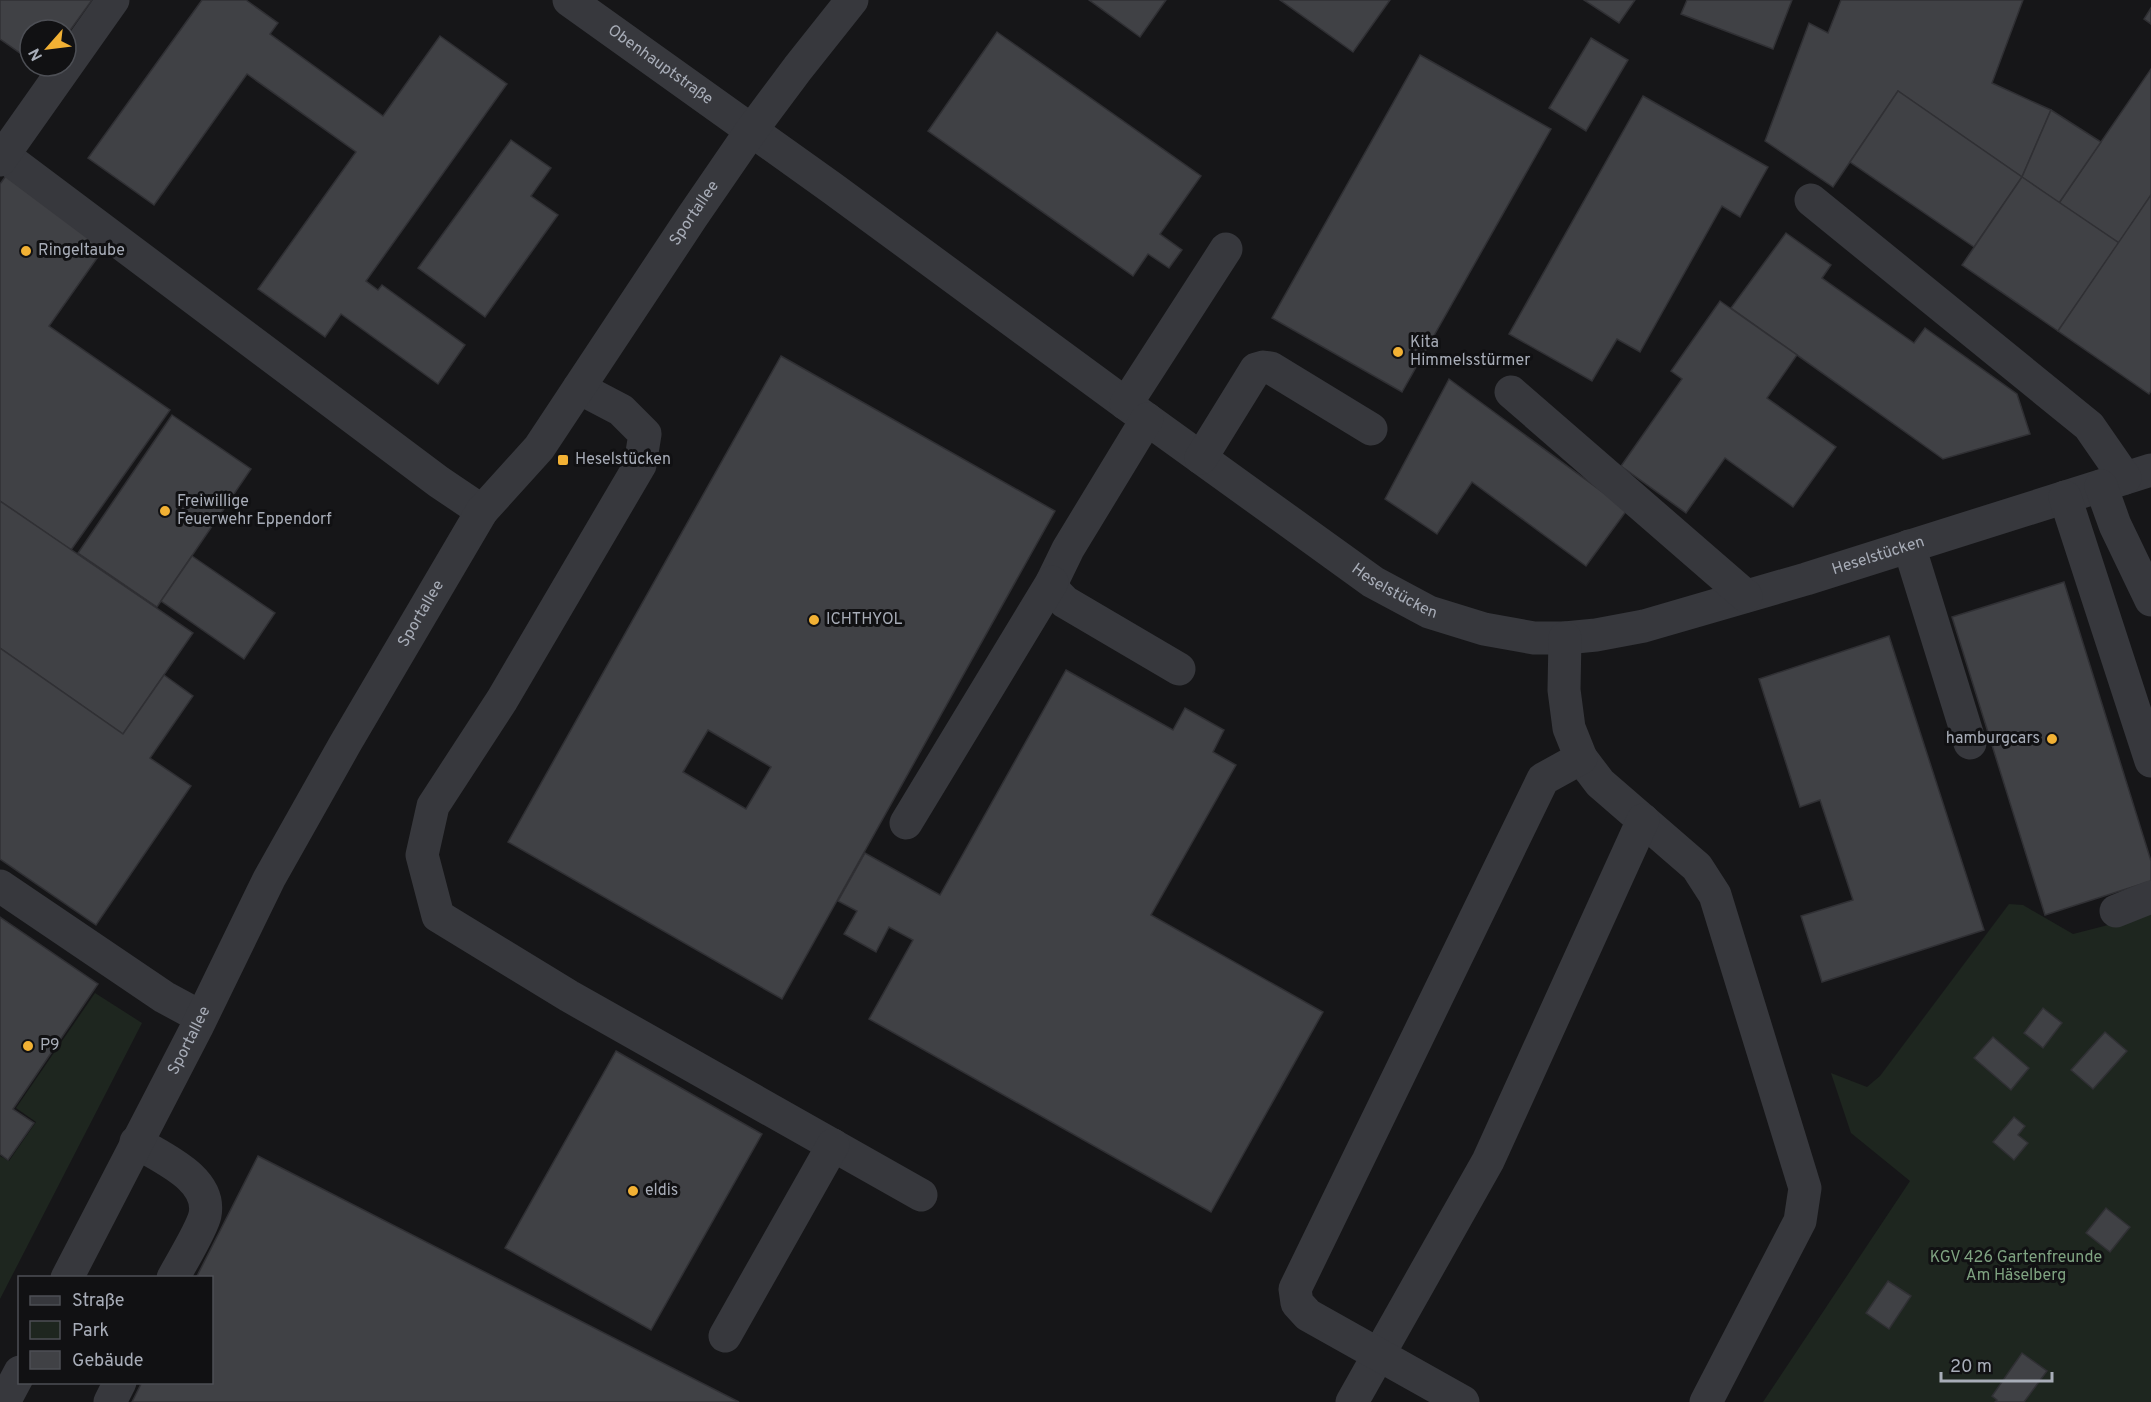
<svg xmlns="http://www.w3.org/2000/svg" width="2151" height="1402" font-family="Overpass,sans-serif">
<style>
.green{fill:#1e261f}
.building{fill:#404145;stroke:#303034;stroke-width:1.5;fill-rule:evenodd}
.lines{fill:none;stroke-linecap:round;stroke-linejoin:round}
.minor{stroke:#37383d;stroke-width:33}
.poi-dot{fill:#f2b134;stroke:#111113;stroke-width:2}
.labels{text-anchor:middle;dominant-baseline:central;stroke-width:6;stroke-linejoin:round;paint-order:stroke}
.street-label{font-size:16px;fill:#a8adb8;stroke:#111113}
.poi-label{font-size:16px;fill:#a8adb8;stroke:#111113;text-anchor:start}
.park-label{font-size:16px;fill:#7fa381;stroke:#111113}
</style>
<rect width="100%" height="100%" fill="#161618"/>
<!-- green -->
<g class="green">
<path d="M2009,904l14,1 50,29 78,-20v488h-388l147,-221 -59,-48 -20,-60 36,14 13,-11z"/>
<path d="M95,993l47,30 -142,276v-143l9,5 27,-39 -20,-14z"/>
</g>
<!-- building -->
<g class="building">
<path d="M0,0h92l-26,36v-6h-36v30l-30,-21z"/>
<path d="M202,0h44l32,23 -8,11 113,82 57,-80 67,48 -141,197 12,9 4,-5 83,60 -27,39 -97,-70 -16,23 -67,-48 98,-137 -109,-78 -93,131 -66,-47z"/>
<path d="M1089,0h77l-26,37z"/>
<path d="M1280,0h110l-37,52z"/>
<path d="M1584,0h51l-16,23z"/>
<path d="M1687,0h105l-19,49 -92,-35z"/>
<path d="M1841,0h182l-31,83 59,27 -29,67 -124,-86 -65,96 -68,-46 44,-118 19,10z"/>
<path d="M2151,8v16l-7,-5z"/>
<path d="M997,32l204,144 -41,58 22,16 -13,18 -21,-14 -15,22 -205,-145z"/>
<path d="M1591,38l37,22 -42,71 -37,-23z"/>
<path d="M1420,55l131,74 -149,263 -130,-74z"/>
<path d="M2151,69v126l-32,48 -60,-40z"/>
<path d="M1898,91l124,86 -48,70 -124,-85z"/>
<path d="M1643,96l125,71 -28,50 -18,-11 -82,146 -23,-13 -25,42 -83,-47z"/>
<path d="M2051,110l50,32 -42,61 -37,-26z"/>
<path d="M511,140l40,28 -20,28 27,19 -73,102 -67,-49z"/>
<path d="M7,174l100,70 -58,82 121,84 -99,140 -71,-49v-317z"/>
<path d="M2022,177l97,66 -61,88 -96,-66z"/>
<path d="M2151,195v196l-2,3 -91,-63z"/>
<path d="M1786,233l45,32 -9,13 92,65 11,-15 92,66 13,40 -87,25 -212,-151z"/>
<path d="M1720,301l77,54 -30,43 69,49 -43,60 -68,-49 -39,55 -65,-47 61,-87 -11,-8z"/>
<path d="M781,356l274,155 -273,488 -274,-157zM708,730l63,37 -25,42 -63,-37z"/>
<path d="M1449,379l178,131 -41,56 -114,-84 -35,52 -52,-35z"/>
<path d="M172,415l79,54 -94,138 -79,-54z"/>
<path d="M0,501l193,132 -70,101 -123,-86z"/>
<path d="M192,556l83,57 -31,46 -83,-58z"/>
<path d="M2064,582l87,279v20l-106,34 -93,-298z"/>
<path d="M1889,636l95,294 -162,52 -21,-66 52,-16 -33,-100 -20,7 -41,-128z"/>
<path d="M0,648l123,86 41,-59 29,21 -43,62 41,28 -95,139 -96,-66z"/>
<path d="M1066,670l107,60 12,-22 39,22 -11,22 23,13 -85,150 172,97 -112,200 -342,-193 44,-79 -24,-13 -13,25 -32,-18 13,-23 -19,-10 27,-48 75,42z"/>
<path d="M0,917l98,67 -85,125 21,14 -26,37 -8,-6z"/>
<path d="M2043,1008l19,15 -19,25 -19,-15z"/>
<path d="M2105,1032l22,19 -34,38 -22,-19z"/>
<path d="M1993,1037l36,31 -18,22 -37,-32z"/>
<path d="M616,1051l146,83 -111,196 -146,-82z"/>
<path d="M2014,1117l11,9 -7,9 10,8 -14,17 -21,-18z"/>
<path d="M258,1156l481,246h-607l10,-20h70v-104h-16z"/>
<path d="M2106,1208l24,19 -20,25 -24,-19z"/>
<path d="M1888,1281l23,15 -22,33 -23,-16z"/>
<path d="M2022,1353l25,18 -23,31h-29l2,-2 -5,-4z"/>
</g>
<g class="lines">
<!-- minor -->
<g class="minor">
<path id="s1" d="M569,0l263,188 294,216 247,178 56,30 55,17 50,9h31l31,-3 48,-9 162,-47 345,-109"/>
<path d="M3,155l436,327 43,29"/>
<path d="M0,160l113,-160"/>
<path d="M1811,200l278,226 36,52"/>
<path d="M579,388l42,22 24,24 -5,31 -138,235 -69,106 -11,49 16,61 131,80 352,199"/>
<path d="M1511,392l235,204"/>
<path d="M1126,404l100,-155"/>
<path d="M1147,419l-79,130 -16,33 4,11 9,9 114,67"/>
<path d="M1201,458l55,-89 7,-2 8,1 100,61"/>
<path d="M2101,486l14,39 36,75"/>
<path d="M2065,497l86,264"/>
<path d="M1909,546l61,197"/>
<path d="M1581,758l19,25 97,84 18,28 90,293 -5,33 -94,181"/>
<path d="M906,823l146,-241"/>
<path d="M0,886l164,111 37,20"/>
<path d="M2116,911l35,-14"/>
<path d="M136,1142c25,16 76,36 69,73 -3,14 -24,48 -32,63"/>
<path id="s2" d="M67,1278l130,-251 72,-148 76,-135 137,-233 57,-63 153,-231 59,-86 47,-63 54,-68"/>
<path d="M725,1336l108,-191"/>
<path d="M4,1402l16,-30"/>
<path d="M110,1402l10,-20"/>
<path d="M1352,1402l136,-241 155,-341"/>
<path d="M1463,1402l-155,-87 -11,-12 -2,-14 248,-510 38,-21 -12,-30 -5,-38 1,-52"/>
</g>
</g>
<!-- markers -->
<g class="poi-dot">
<circle cx="26" cy="251" r="6"/>
<circle cx="1398" cy="352" r="6"/>
<rect x="557" y="454" width="12" height="12" rx="3"/>
<circle cx="165" cy="511" r="6"/>
<circle cx="814" cy="620" r="6"/>
<circle cx="2052" cy="739" r="6"/>
<circle cx="28" cy="1046" r="6"/>
<circle cx="633" cy="1191" r="6"/>
</g>
<g class="labels">
<!-- street labels -->
<g class="street-label">
<text stroke="none"><textPath href="#s1" startOffset="112">Obenhauptstraße</textPath></text>
<text stroke="none"><textPath href="#s2" startOffset="1239">Sportallee</textPath></text>
<text stroke="none"><textPath href="#s1" startOffset="1520">Heselstücken</textPath></text>
<text stroke="none"><textPath href="#s1" startOffset="1016">Heselstücken</textPath></text>
<text stroke="none"><textPath href="#s2" startOffset="753">Sportallee</textPath></text>
<text stroke="none"><textPath href="#s2" startOffset="267">Sportallee</textPath></text>
</g>
<!-- poi labels -->
<g class="poi-label">
<text x="38" y="251">Ringeltaube</text>
<text x="1410" y="343">Kita<tspan x="1410" dy="18">Himmelsstürmer</tspan></text>
<text x="575" y="460">Heselstücken</text>
<text x="177" y="502">Freiwillige<tspan x="177" dy="18">Feuerwehr Eppendorf</tspan></text>
<text x="826" y="620">ICHTHYOL</text>
<text x="2040" y="739" text-anchor="end">hamburgcars</text>
<text x="40" y="1046">P9</text>
<text x="645" y="1191">eldis</text>
</g>
<!-- park labels -->
<g class="park-label">
<text x="2016" y="1258">KGV 426 Gartenfreunde<tspan x="2016" dy="18">Am Häselberg</tspan></text>
</g>
</g>
<!-- legend -->
<rect x="18" y="1276" width="195" height="108" fill="#111113" stroke="#4d4f55" stroke-width="1.5"/>
<rect x="30" y="1296" width="30" height="9" fill="#37383d" stroke="#4d4f55" stroke-width="1.5"/>
<text x="72" y="1306" font-size="18" fill="#a8adb8">Straße</text>
<rect x="30" y="1321" width="30" height="18" fill="#1e261f" stroke="#4d4f55" stroke-width="1.5"/>
<text x="72" y="1336" font-size="18" fill="#a8adb8">Park</text>
<rect x="30" y="1351" width="30" height="18" fill="#404145" stroke="#4d4f55" stroke-width="1.5"/>
<text x="72" y="1366" font-size="18" fill="#a8adb8">Gebäude</text>
<!-- north arrow -->
<g transform="translate(48 48) rotate(242)"><circle r="28" fill="#111113" stroke="#4d4f55" stroke-width="1.5"/>
<path d="M0-4.5L10 22L0 15L-10 22Z" fill="#f2b134"/>
<text y="-9" font-size="16" font-weight="bold" text-anchor="middle" fill="#a8adb8">N</text>
</g>
<!-- scale -->
<path d="M1941 1372v9h111v-9" fill="none" stroke="#a8adb8" stroke-width="3"/>
<text x="1950" y="1372" font-size="18" fill="#a8adb8" stroke="#111113" stroke-width="4.5" paint-order="stroke">20 m</text>
</svg>
